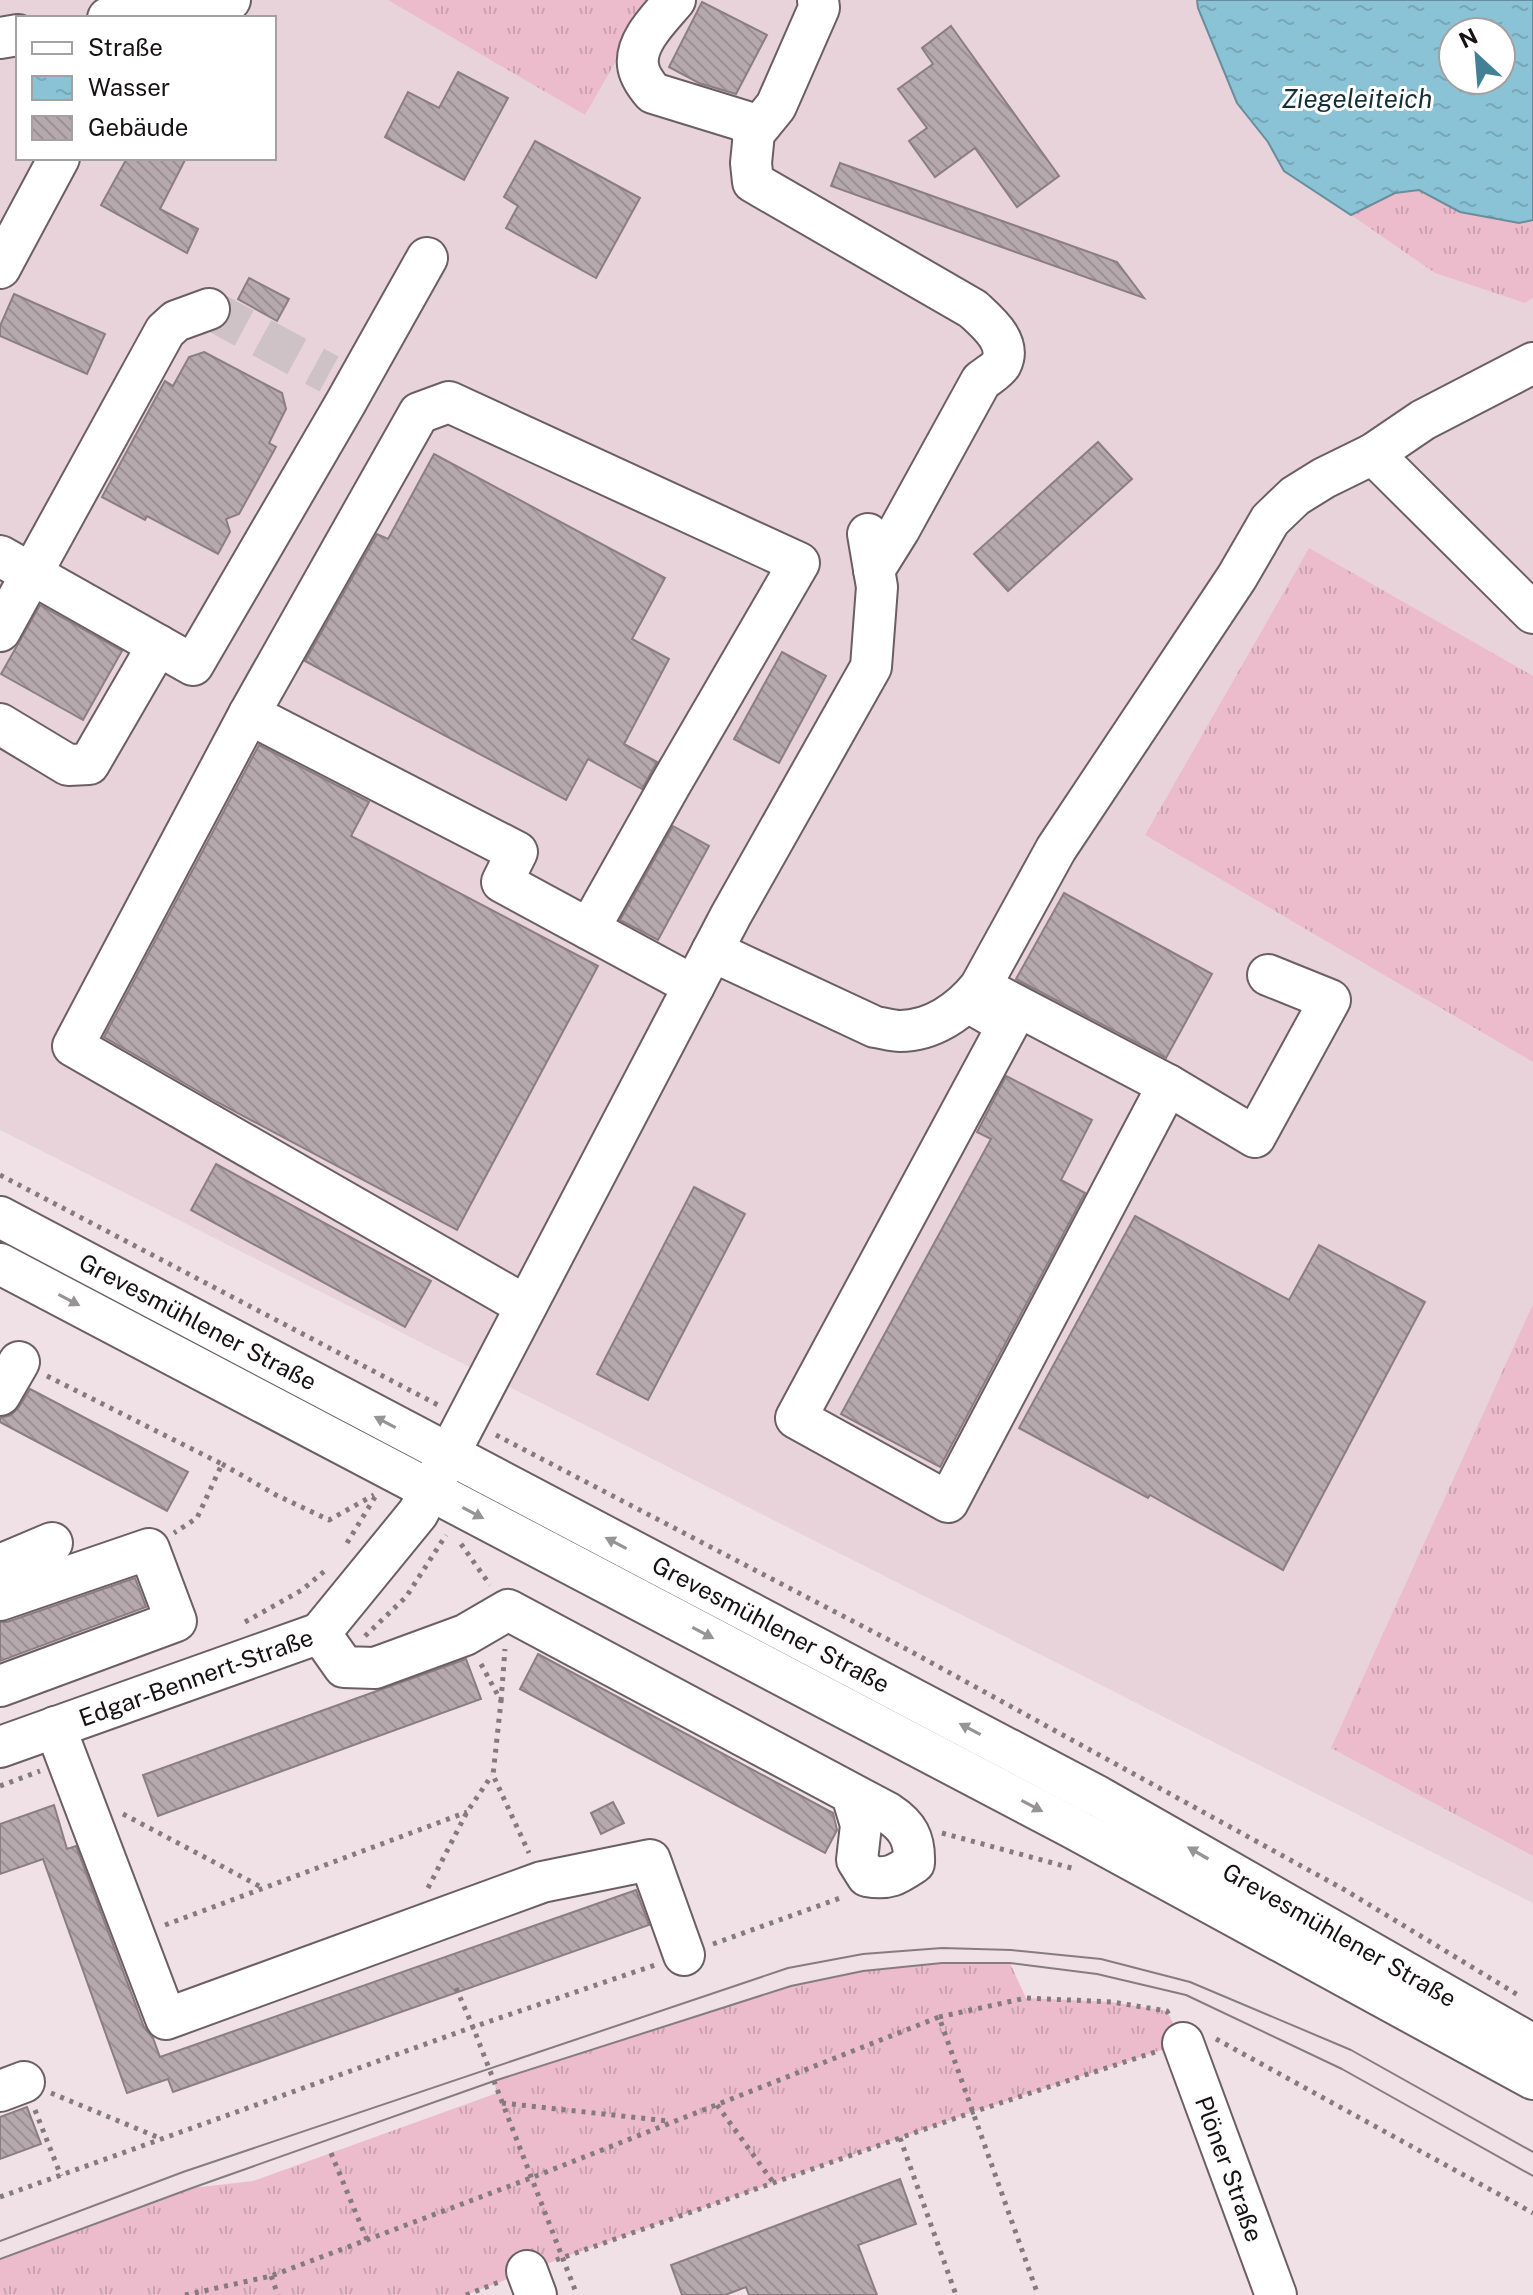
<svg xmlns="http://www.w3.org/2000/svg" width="1533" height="2295" font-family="'Public Sans',sans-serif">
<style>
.built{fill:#e9d3da;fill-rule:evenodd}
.grass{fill:url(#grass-tufts)}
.water{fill:url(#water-ripples);stroke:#688e9c;stroke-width:2;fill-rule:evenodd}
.building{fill:url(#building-back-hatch);stroke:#8b7e82;stroke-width:2}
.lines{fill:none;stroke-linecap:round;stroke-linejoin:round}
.minor-tunnel{stroke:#cec2c6;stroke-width:40;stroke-dasharray:40 20;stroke-linecap:butt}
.minor-casing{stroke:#6b5f63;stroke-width:44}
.path{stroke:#857b7e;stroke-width:5;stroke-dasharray:4 6;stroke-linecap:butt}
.minor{stroke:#fff;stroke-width:40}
.tram{stroke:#867c7f;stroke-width:2}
.oneway{fill:#969495}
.labels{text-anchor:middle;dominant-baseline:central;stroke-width:6;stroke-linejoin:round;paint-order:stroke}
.street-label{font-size:24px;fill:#161113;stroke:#fff}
.water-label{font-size:26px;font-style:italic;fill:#132f38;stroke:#fff}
</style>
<defs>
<pattern id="grass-tufts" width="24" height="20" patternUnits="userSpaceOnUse" patternTransform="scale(2)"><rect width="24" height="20" fill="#ecbccc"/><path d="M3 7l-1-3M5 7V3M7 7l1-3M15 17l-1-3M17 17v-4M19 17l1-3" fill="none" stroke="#caa1ae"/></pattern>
<pattern id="water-ripples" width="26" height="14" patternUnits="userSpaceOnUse" patternTransform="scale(2)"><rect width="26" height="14" fill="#8bc3d6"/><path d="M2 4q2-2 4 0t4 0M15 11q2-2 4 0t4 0" fill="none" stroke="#77a6b7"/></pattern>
<pattern id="building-back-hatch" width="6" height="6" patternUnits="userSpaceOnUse" patternTransform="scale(2)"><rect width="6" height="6" fill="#b6a9ad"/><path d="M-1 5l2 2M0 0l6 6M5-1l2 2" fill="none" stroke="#9c9094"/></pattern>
</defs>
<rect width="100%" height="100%" fill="#efe1e5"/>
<!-- built -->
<path class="built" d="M0,0h1533v1903l-1533,-773zM18,18h256v140h-256zM1453,32h48v48h-48z"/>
<!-- grass -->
<g class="grass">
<path d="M388,0h263l-66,115z"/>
<path d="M1420,190l40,22 59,11 14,-3v78l-8,5 -90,-30 -84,-58 44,-22z"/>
<path d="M1309,548l224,128v386l-388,-227z"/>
<path d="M1533,1304v552l-202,-108z"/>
<path d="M942,1963h68l16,35 85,4 56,9 16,32 -210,69 -411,146 -96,37h-466v-36l192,-71 61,-7 244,-88 -3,-12 297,-95 72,-15z"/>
</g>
<!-- water -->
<path class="water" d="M1197,0h336v220l-14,3 -59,-11 -41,-22 -24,3 -44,22 -67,-44 -16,-29 -31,-39 -39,-95zM1453,32h48v48h-48z"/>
<!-- building -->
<g class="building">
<path d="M702,2l65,33 -31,59 -37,-11 -30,-16z"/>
<path d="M951,26l108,150 -42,31 -42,-59 -40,29 -26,-36 18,-13 -29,-39 35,-25 -11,-16z"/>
<path d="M458,72l50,26 -44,82 -79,-43 23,-45 31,16z"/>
<path d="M535,141l105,57 -44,80 -90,-50 12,-22 -14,-9z"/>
<path d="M127,158h59l-26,51 38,20 -11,24 -86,-48z"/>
<path d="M840,163l277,99 27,36 -313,-112z"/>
<path d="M249,278l40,21 -12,22 -39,-22z"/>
<path d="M14,294l91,40 -18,40 -87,-38v-10z"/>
<path d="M204,352l78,41 4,16 -17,34 7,4 -37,67 -13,5 4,13 -12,22 -71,-38 -2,4 -43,-23 63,-116 8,5 16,-29z"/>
<path d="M1098,442l34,37 -124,112 -34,-37z"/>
<path d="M434,454l231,124 -33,61 37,20 -45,85 33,18 -15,27 -54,-30 -22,41 -261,-139 72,-127 11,5z"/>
<path d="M40,605l82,46 -39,69 -82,-46z"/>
<path d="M782,652l44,24 -47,87 -45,-24z"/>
<path d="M259,745l110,57 -18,34 247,130 -141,264 -240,-128 -113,-65z"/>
<path d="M673,826l36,20 -51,94 -38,-20z"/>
<path d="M1064,893l148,81 -46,84 -150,-79z"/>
<path d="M1006,1076l86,44 -31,60 24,13 -145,274 -99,-53 150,-275 -14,-7z"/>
<path d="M216,1164l215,117 -26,46 -214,-117z"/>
<path d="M694,1187l51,27 -97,186 -51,-26z"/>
<path d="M1135,1216l154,84 30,-55 106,57 -142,268 -133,-75 -2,3 -129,-70z"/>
<path d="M30,1389l158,83 -21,39 -167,-89v-4l11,-3 8,-8z"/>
<path d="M135,1578l11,29 -146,54v-39h7z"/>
<path d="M538,1654l295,159 4,17 -12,23 -305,-164z"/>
<path d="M466,1659l15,40 -323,117 -15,-41z"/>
<path d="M613,1802l11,21 -23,11 -10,-21z"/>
<path d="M54,1805l13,44 9,-3 68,181 9,11 7,19 476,-167 13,35 -476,167 -5,-13 -41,14 -84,-234 -43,15v-50z"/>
<path d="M27,2107l14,37 -41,15v-42z"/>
<path d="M900,2179l16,45 -58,21 19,50h-128l-3,-8 -21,8h-43l-11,-30z"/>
</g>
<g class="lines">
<!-- minor-tunnel -->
<path class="minor-tunnel" d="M209,309l120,65"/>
<!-- minor casing -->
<g class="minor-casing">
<g id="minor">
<path d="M675,0c-14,17 -40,41 -37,65 1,11 9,21 15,28l91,28 10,12"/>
<path d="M818,0l1,8 -43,98 -22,27 -3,30 2,19 220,127c14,13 39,33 28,55 -4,7 -14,12 -20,17l-82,149 -25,40"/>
<path d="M108,18l122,-18"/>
<path d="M0,38l18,-3"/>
<path d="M0,268l59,-110"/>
<path d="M1373,454l160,159"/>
<path d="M0,556l193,109 152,-261 82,-146"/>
<path d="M0,631l165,-300 11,-10 33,-12"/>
<path d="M249,714l268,138 -15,30 192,104"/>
<path d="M0,724l68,41 21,-1 69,-119"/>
<path d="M712,951l163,76c8,1 17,4 25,4 32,0 61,-20 80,-44l76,-138 181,-272 33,-57 25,-24 29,-18 49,-24 50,-34 110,-57"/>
<path d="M987,990l181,95 87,52 75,-137 -62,-25"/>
<path d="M968,1002l40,23 -212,393 152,84 220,-417"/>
<path id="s1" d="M0,1217l1099,580 434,248"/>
<path d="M0,1264l1071,563 462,252"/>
<path d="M526,1306l-453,-260 176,-332 170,-301 30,-11 350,161 -129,222 -81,144"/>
<path d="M0,1395l19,-33"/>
<path d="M0,1565l52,-22"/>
<path d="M0,1600l149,-51 27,72 -176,65"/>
<path d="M320,1633l24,34 31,1 90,-33 43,-25 380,203c20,13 27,26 26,50 -18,12 -25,17 -47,13l-10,-16 4,-35 -9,-30"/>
<path d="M55,1727l111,292 376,-137 108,-22 34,95"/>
<path id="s2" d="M0,1747l320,-114 98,-120 313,-598 140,-248 6,-80 -9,-53"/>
<path id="s3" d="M1183,2043l93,252"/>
<path d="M0,2091l24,-9"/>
<path d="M527,2271l9,24"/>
</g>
</g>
<!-- path -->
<g class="path">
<path d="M0,1175l438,230"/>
<path d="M47,1376l175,88 -25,54 -23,15"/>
<path d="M496,1435l414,216 435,239 173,105"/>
<path d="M222,1464l54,31 53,25 45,-25"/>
<path d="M347,1543l28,-46"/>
<path d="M461,1544l29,41"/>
<path d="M245,1622l57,-32 25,-21"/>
<path d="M365,1636l41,-39 40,-62"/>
<path d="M481,1664l20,37 -8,74 36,78"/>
<path d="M501,1701l4,-52"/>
<path d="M0,1786l40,-15"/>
<path d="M123,1814l140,74"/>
<path d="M942,1833l133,36"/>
<path d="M428,1888l39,-76 25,-37"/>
<path d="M165,1925l302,-113"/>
<path d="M713,1944l130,-47"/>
<path d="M456,1988l17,39 104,268"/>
<path d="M939,2017l87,-19 86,4 55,9 2,4"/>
<path d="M1216,2039l317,174"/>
<path d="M51,2093l111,46"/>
<path d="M502,2103l166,18"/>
<path d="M717,2105l56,77"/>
<path d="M35,2110l26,66"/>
<path d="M900,2138l56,157"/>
<path d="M331,2153l36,87"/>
<path d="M0,2197l473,-170 182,-62"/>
<path d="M556,2260l417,-148 182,-60"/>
<path d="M271,2276l7,19"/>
<path d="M185,2295l86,-19 260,-98 408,-161 99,278"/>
<path d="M466,2295l33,-13"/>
</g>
<!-- minor -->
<use href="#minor" class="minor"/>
<!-- tram -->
<g class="tram">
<path d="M0,2241l183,-69 605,-204 75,-14 79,-6 69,2 90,9 89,23 161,68 182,102"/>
<path d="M0,2259l192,-71 302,-107 297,-95 72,-15 79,-8h68l87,11 89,21 156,74 191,107"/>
</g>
</g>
<!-- one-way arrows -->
<defs><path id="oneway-solid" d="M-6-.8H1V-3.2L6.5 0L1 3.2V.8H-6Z" transform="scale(2)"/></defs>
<g class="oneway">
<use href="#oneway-solid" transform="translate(69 1300) rotate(28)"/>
<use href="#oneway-solid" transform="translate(385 1422) rotate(-152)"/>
<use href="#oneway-solid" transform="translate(473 1513) rotate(28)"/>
<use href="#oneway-solid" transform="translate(616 1543) rotate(-152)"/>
<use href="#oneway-solid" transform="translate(703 1633) rotate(28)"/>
<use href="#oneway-solid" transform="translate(970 1729) rotate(-152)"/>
<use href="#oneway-solid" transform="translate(1032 1806) rotate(28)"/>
<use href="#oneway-solid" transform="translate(1198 1853) rotate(-150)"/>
</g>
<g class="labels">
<!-- street labels -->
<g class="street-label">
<text stroke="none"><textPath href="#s1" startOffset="224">Grevesmühlener Straße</textPath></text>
<text stroke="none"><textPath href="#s1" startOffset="872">Grevesmühlener Straße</textPath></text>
<text stroke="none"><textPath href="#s2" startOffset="208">Edgar-Bennert-Straße</textPath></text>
<text stroke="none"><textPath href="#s1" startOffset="1520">Grevesmühlener Straße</textPath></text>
<text stroke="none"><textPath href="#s3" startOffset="134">Plöner Straße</textPath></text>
</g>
<!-- water labels -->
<g class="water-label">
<text x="1357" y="98">Ziegeleiteich</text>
</g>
</g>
<!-- legend -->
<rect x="16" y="16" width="260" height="144" fill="#ffffff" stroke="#a2a0a1" stroke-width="2"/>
<rect x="32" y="42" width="40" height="12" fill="#ffffff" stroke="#a2a0a1" stroke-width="2"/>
<text x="88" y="56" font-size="24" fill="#161113">Straße</text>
<rect x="32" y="76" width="40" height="24" fill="url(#water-ripples)" stroke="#a2a0a1" stroke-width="2"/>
<text x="88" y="96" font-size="24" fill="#161113">Wasser</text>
<rect x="32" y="116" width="40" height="24" fill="url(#building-back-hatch)" stroke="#a2a0a1" stroke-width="2"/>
<text x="88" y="136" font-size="24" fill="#161113">Gebäude</text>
<!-- north arrow -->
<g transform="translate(1477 56) rotate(334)"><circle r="38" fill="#ffffff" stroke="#a2a0a1" stroke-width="2"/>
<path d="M0-6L14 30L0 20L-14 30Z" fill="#418095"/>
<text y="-12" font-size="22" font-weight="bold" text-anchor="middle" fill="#161113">N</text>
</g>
</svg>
